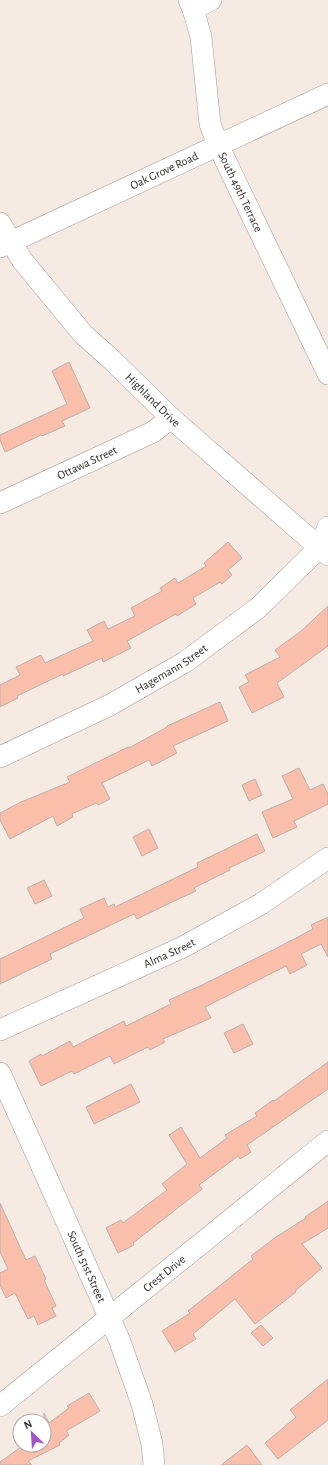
<svg xmlns="http://www.w3.org/2000/svg" width="328" height="1465" font-family="'Alegreya Sans',sans-serif">
<style>
.building{fill:#f9bfaa;stroke:#bbafab}
.lines{fill:none;stroke-linecap:round;stroke-linejoin:round}
.street-casing{stroke:#a39a92;stroke-width:22}
.street{stroke:#fff;stroke-width:21}
.labels{text-anchor:middle;dominant-baseline:central;stroke-width:4;stroke-linejoin:round;paint-order:stroke}
.street-label{font-size:12px;fill:#2e2b28;stroke:#fff}
</style>
<rect width="100%" height="100%" fill="#f5ebe3"/>
<!-- building -->
<g class="building">
<path d="M69,362l21,46 -28,13 3,5 -23,10 -1,-1 -36,17 -5,-12v-5l67,-31 -15,-33z"/>
<path d="M228,542l14,16 -14,12 4,5 -10,9 -2,-2 -27,16 3,6 -19,12 -1,-2 -49,27 4,7 -28,14 -1,-4 -39,18v-2l-46,22 1,2 -18,9v-22l20,-10 -4,-8 25,-12 4,8 48,-22 -6,-11 17,-9 4,8 27,-13 -4,-8 31,-17 -2,-3 15,-10 3,5 28,-17 -2,-3z"/>
<path d="M328,606v40l-51,37 7,14 -32,16 -13,-26 10,-5 -4,-7 35,-18 -5,-7 25,-18z"/>
<path d="M220,702l8,19 -55,25 4,7 -25,13 -3,-6 -47,23 8,16 -12,6 -2,-2 -24,11 1,3 -16,9 -4,-10 -43,23 -10,-19v-7l21,-11 49,-20 -3,-5 61,-30 1,1 38,-21v-1z"/>
<path d="M299,768l11,22 13,-6 5,10v10l-34,17 3,6 -24,11 -11,-26 31,-13 -11,-23z"/>
<path d="M255,779l7,16 -13,6 -7,-16z"/>
<path d="M149,829l9,19 -16,8 -9,-19z"/>
<path d="M257,834l8,17 -36,17 1,2 -36,18 2,3 -24,11 -35,17 -3,-5 -84,40 2,5 -52,25v-25l84,-41 -4,-9 24,-11 4,9 6,-3 1,3 83,-40 -1,-4z"/>
<path d="M44,880l8,16 -17,8 -8,-16z"/>
<path d="M328,917v40l-7,-13 -20,10 6,11 -17,9 -4,-8 -81,41 6,11 -48,21 2,3 -15,8 -2,-3 -34,17 -4,-8 -36,18 -2,-3 -31,15 -12,-25 12,-7 1,2 28,-15 3,6 51,-26 2,5 45,-22 -2,-4 33,-15 75,-37 36,-19 -2,-4z"/>
<path d="M243,1024l10,20 -19,9 -10,-20z"/>
<path d="M328,1062v27l-81,56 4,7 -11,7 -2,-3 -39,29 3,4 -69,54 1,2 -16,8 -12,-25 15,-8 2,3 44,-33 -5,-6 25,-20 -18,-29 12,-8 19,31 27,-20 -2,-3 32,-19 -2,-3 18,-13 1,1z"/>
<path d="M131,1084l9,18 -46,22 -8,-17z"/>
<path d="M328,1201v27l-26,16 20,24 -27,23 1,1 -41,32 -20,-25 -42,35 3,5 -21,13 -13,-21 28,-18 -2,-2 65,-52 -2,-3 25,-19 30,-19 -1,-1z"/>
<path d="M0,1203l26,57 9,-4 11,23 -2,1 12,26 -4,2 4,8 -18,9 -4,-9 -6,3 -13,-26 -9,5 -6,-13v-12l8,-4 -8,-17z"/>
<path d="M261,1325l12,13 -10,8 -12,-13z"/>
<path d="M328,1379v41l-50,39 -13,-16 31,-26 -6,-7z"/>
<path d="M89,1393l11,18 -34,20 3,4 -10,8 1,2 -32,16 4,4h-32v-3l24,-17h20v-32l5,10 20,-15 -2,-2z"/>
<path d="M247,1445l15,20h-41z"/>
</g>
<g class="lines">
<!-- street casing -->
<g class="street-casing">
<g id="street">
<path id="s1" d="M189,0l4,9 8,28 9,87 8,21 110,229"/>
<path d="M193,9l18,-9"/>
<path id="s2" d="M0,223l22,37 61,74 29,26 59,58 157,137"/>
<path id="s3" d="M0,247l328,-153"/>
<path id="s4" d="M0,503l153,-71 18,-14"/>
<path id="s5" d="M0,757l110,-52 75,-43 73,-54 62,-61 8,-20"/>
<path id="s6" d="M0,1030l183,-83 78,-43 67,-46"/>
<path id="s7" d="M0,1073l119,266 23,65 10,40 2,21"/>
<path id="s8" d="M0,1406l328,-265"/>
</g>
</g>
<!-- street -->
<use href="#street" class="street"/>
</g>
<g class="labels">
<!-- street labels -->
<g class="street-label">
<text stroke="none"><textPath href="#s3" startOffset="181">Oak Grove Road</textPath></text>
<text stroke="none"><textPath href="#s1" startOffset="201">South 49th Terrace</textPath></text>
<text stroke="none"><textPath href="#s2" startOffset="235">Highland Drive</textPath></text>
<text stroke="none"><textPath href="#s4" startOffset="96">Ottawa Street</textPath></text>
<text stroke="none"><textPath href="#s5" startOffset="193">Hagemann Street</textPath></text>
<text stroke="none"><textPath href="#s6" startOffset="186">Alma Street</textPath></text>
<text stroke="none"><textPath href="#s7" startOffset="212">South 51st Street</textPath></text>
<text stroke="none"><textPath href="#s8" startOffset="211">Crest Drive</textPath></text>
</g>
</g>
<!-- north arrow -->
<g transform="translate(32 1433) rotate(335)"><circle r="19" fill="#ffffff" stroke="#abaaa9"/>
<path d="M0-3L7 15L0 10L-7 15Z" fill="#a355c7"/>
<text y="-6" font-size="11" font-weight="bold" text-anchor="middle" fill="#2e2b28">N</text>
</g>
</svg>
